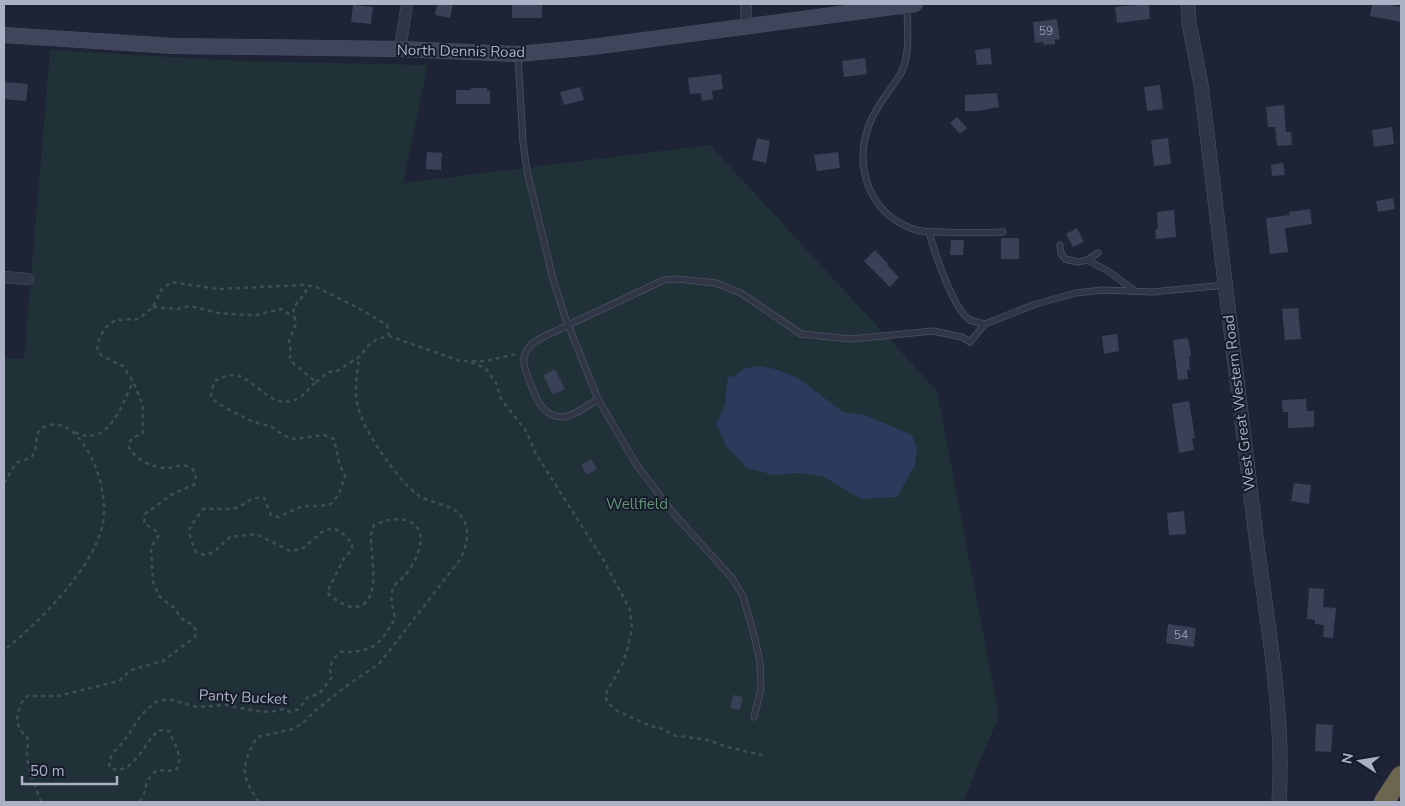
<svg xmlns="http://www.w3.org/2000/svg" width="1405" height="806" font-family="'Nunito Sans',sans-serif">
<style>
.green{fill:#203137}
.water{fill:#2e3a5c}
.building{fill:#394157}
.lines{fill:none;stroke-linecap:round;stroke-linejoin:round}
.service-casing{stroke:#4c5162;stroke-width:7}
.minor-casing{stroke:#4c5162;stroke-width:12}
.tertiary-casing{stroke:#4c5162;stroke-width:15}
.secondary-casing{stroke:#4c5162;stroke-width:16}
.motorway-casing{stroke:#393e4e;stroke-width:21}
.path{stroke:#3d4e55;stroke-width:2.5;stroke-dasharray:4 4;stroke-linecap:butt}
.service{stroke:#313647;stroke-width:5.5}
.minor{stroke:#313647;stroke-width:11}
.tertiary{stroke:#313647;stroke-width:14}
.secondary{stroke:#3f455a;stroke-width:15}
.motorway{stroke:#6d664e;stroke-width:20}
.labels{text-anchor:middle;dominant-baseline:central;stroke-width:4;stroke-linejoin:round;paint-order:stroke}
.number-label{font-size:12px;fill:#8e94a9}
.street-label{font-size:15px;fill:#abb0c4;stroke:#171c2b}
.park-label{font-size:15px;fill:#629576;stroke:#171c2b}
</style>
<rect width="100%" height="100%" fill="#1e2436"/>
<!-- green -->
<path class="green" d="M50,50l191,11 187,4 -25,118 307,-38 227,246 62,325 -36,86h-959v-444l20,1z"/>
<!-- water -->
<path class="water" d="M760,366l15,3 23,9 45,34 22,3 47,20 5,15 -2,15 -18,32 -36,2 -37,-22 -25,-4 -25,2 -27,-7 -21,-22 -10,-22 9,-20 3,-28 5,1 12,-9z"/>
<!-- building -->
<g class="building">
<path d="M437,4h16l-3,14 -15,-3z"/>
<rect x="512" y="4" width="30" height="14"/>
<path d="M1149,4l1,15 -33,4 -2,-16z"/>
<path d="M1372,4h14l15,3v15l-31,-6z"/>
<path d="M353,5l20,2 -2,17 -20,-2z"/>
<path d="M1057,19l3,20 -5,1v4l-11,1 -1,-3 -8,1 -2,-21z"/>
<path d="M990,48l2,16 -15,1 -2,-15z"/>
<path d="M865,58l2,16 -23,3 -2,-16z"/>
<path d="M721,74l2,15 -11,2 1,8 -11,2 -1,-8 -11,1 -2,-16z"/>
<path d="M4,82l24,2 -2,17 -22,-2z"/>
<path d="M1160,85l3,24 -16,2 -3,-24z"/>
<path d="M580,87l4,13 -20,5 -4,-13z"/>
<path d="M471,88h16v3h3v13h-34v-14h15z"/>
<path d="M997,93l2,14 -20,4h-14v-16z"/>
<path d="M1284,105l2,27h5l1,13 -15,1 -2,-19h-7l-2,-20z"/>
<path d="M957,117l10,11 -7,6 -10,-11z"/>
<path d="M1392,127l2,17 -20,3 -2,-17z"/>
<path d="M757,138l13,3 -4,22 -14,-3z"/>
<path d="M1168,138l3,26 -17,2 -3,-26z"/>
<path d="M427,152l15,1 -1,17 -15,-1z"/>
<path d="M838,152l2,16 -23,3 -3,-16z"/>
<path d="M1283,163l2,12 -13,1 -1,-11z"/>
<path d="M1393,198l2,11 -17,3 -2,-11z"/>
<path d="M1310,209l2,15 -27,4 3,24 -18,2 -4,-36 24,-3 -1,-3z"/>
<path d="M1174,210l2,27 -20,2 -1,-9 3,-1 -1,-17z"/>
<path d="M1077,228l7,14 -11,5 -7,-13z"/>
<rect x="1001" y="238" width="18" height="21"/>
<path d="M951,240h13l-1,15h-13z"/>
<path d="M875,250l13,14 -1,1 12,12 -9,10 -26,-26z"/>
<path d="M1298,308l3,31 -16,1 -3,-31z"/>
<path d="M1117,334l2,17 -15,3 -2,-18z"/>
<path d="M1188,338l3,18 -2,1 1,13h-3l1,9 -10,1 -5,-40z"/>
<path d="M555,369l10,20 -12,6 -10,-20z"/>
<path d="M1306,399l1,12h7v16l-26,1v-16h-5l-1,-12z"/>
<path d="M1189,401l6,37 -3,1 2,11 -15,3 -7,-49z"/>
<path d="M591,459l6,10 -10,6 -6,-10z"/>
<path d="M1294,483l17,2 -2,19 -18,-3z"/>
<path d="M1184,511l2,23 -17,1 -2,-22z"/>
<path d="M1309,588l15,1 -1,18 13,1 -3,30 -10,-1 1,-12 -9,-1v-4l-8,-1z"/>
<path d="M1168,624l28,4 -2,19 -28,-4z"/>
<path d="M733,695l10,2 -3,13 -10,-2z"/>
<path d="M1316,724l17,1 -2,27 -16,-1z"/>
</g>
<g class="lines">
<!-- service casing -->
<g class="service-casing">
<g id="service">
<path d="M907,5c0,21 4,49 -6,68 -10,17 -25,32 -32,52 -16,43 1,90 47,105 8,2 18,2 26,2 21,1 41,1 61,0"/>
<path d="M518,55l5,87 4,29 26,108 12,38 33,82 38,65 38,50 58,64 11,18 11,39 6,27 1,27 -7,28"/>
<path d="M929,232c5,19 25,79 41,88 4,2 11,3 15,4"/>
<path d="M1060,245l1,8 4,6 13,3 9,-2"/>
<path d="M1098,253l-11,7 21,11 27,20"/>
<path d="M598,399c-10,6 -23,17 -35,18 -8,0 -15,-3 -20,-9 -6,-6 -21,-42 -19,-50 2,-12 11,-17 21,-22l119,-56 13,-1 39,4 25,10 60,41 50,5 82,-8 29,6 8,5 15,-18 51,-20 40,-11 26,-3 50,2 73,-7"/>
</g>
</g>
<!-- minor casing -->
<g class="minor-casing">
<g id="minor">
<path d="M746,4v22"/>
<path d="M400,49l7,-45"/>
<path d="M4,277l24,2"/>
</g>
</g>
<!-- tertiary casing -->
<g class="tertiary-casing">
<path id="tertiary" d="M1188,4l1,19 12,62c18,145 35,290 53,435 11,95 31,187 25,282"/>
</g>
<!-- secondary casing -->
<g class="secondary-casing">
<path id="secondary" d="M4,35l169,11 227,3 118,5 74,-7 323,-43"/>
</g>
<!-- motorway casing -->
<g class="motorway-casing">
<path id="motorway" d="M1384,802l17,-26"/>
</g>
<!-- path -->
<g class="path">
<path d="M153,307l25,2 12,-3 28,7 30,2h8l25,-6 13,8"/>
<path d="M471,362l14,6 11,15 5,16 25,32 10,23 68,107 26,49 2,17 -4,20 -6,18 -17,30 2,7 9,8 34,16 14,3 8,6 36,5 19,7 40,9"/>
<path d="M316,382l12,-10 9,-1 22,-14 9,-11 9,-7 12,-3 71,25h26l30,-7"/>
<path d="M75,432c33,17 48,-28 58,-51"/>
<path d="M4,483l12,-20c4,-2 10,-3 14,-5 12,-8 -2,-29 20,-33 16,-3 29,11 36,23 14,21 23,59 15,83 -13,42 -63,93 -97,119"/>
<path d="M41,802c-5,-13 -14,-35 -14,-49 -1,-4 2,-8 1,-12 0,-6 -6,-7 -8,-12 -6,-11 -1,-25 7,-33h31l61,-15 12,-11 32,-9 32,-24 1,-6 -3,-6 -11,-6 -8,-11 -15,-12 -6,-14 -2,-35 8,-12 -3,-4 -12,-8 1,-9 29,-21 20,-8c3,-7 2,-17 -7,-19 -6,-2 -13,2 -20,2 -14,0 -34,-9 -39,-23l4,-7 11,-5v-27l-10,-25 -10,-15 -21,-10 -4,-5 -1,-6 6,-14 6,-7 7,-4 23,-1 14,-12 8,-17 10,-8 47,7 86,-4 12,2 46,23 25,15 2,11"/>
<path d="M140,802c9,-15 1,-18 17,-32l18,1c10,-11 -1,-28 -6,-40l-10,-1c-14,11 -28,50 -50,37l2,-10 2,-4 11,-12 18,-27 14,-12 12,-3 29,8 29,-2 30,6 14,1 13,-3 8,3 8,-3 9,-12 11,-3 13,-17c-5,-10 1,-18 8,-25 33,0 38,-5 55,-33 -1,-9 -6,-22 -2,-30 3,-7 8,-9 12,-14 11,-12 25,-42 7,-52 -11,-7 -27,-3 -38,2 -1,4 -3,7 -3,11 -1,18 13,71 -18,71 -7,0 -22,-9 -26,-15l17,-34 8,-8v-7l-12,-12 -8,-3 -10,4 -20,17 -12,2 -34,-17 -26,3 -16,15 -10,3 -8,-3c-11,-26 -8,-21 7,-43 11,-1 21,1 32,-1 12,-3 14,-12 29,-10l7,17 7,2 25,-11h17l11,-2 8,-10 6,-18 -6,-13 -5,-24 -10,-4 -31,4 -10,-4 -11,-8 -18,-5 -23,-11 -15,-9 -5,-6 3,-14c6,-4 11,-7 18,-7 22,-1 38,39 67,23 6,-4 11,-11 17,-16l-22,-18 -4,-6 1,-6 -2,-11 7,-17 -3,-16 13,-16 -2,-7"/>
<path d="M259,802c-19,-27 -18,-36 -2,-65l36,-8 11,-7 11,-11 34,-27 30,-20 80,-103c8,-14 13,-33 1,-46 -10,-12 -30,-11 -42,-20 -21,-16 -54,-63 -60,-88 -4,-17 -1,-34 1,-50"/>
</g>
<!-- service -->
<use href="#service" class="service"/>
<!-- minor -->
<use href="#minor" class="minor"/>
<!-- tertiary -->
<use href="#tertiary" class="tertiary"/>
<!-- secondary -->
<use href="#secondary" class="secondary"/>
<!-- motorway -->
<use href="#motorway" class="motorway"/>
</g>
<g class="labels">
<!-- number labels -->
<g class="number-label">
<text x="1046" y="31">59</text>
<text x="1181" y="635">54</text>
</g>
<!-- street labels -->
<g class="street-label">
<text transform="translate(461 51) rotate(1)">North Dennis Road</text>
<text transform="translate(1239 403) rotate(-97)">West Great Western Road</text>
<text transform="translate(243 697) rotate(3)">Panty Bucket</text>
</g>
<!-- park labels -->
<g class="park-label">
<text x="637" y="504">Wellfield</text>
</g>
</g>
<!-- border -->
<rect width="1405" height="806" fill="none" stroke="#abb0c4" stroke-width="10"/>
<!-- north arrow -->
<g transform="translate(1360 761) rotate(282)" stroke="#171c2b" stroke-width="4" paint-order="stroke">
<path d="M0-4L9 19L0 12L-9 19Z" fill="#abb0c4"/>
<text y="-8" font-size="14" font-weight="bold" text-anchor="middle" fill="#abb0c4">N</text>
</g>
<!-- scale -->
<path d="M22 776v8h95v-8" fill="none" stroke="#abb0c4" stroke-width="2.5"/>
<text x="30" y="776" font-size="15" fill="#abb0c4" stroke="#171c2b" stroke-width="4" paint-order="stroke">50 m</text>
</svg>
